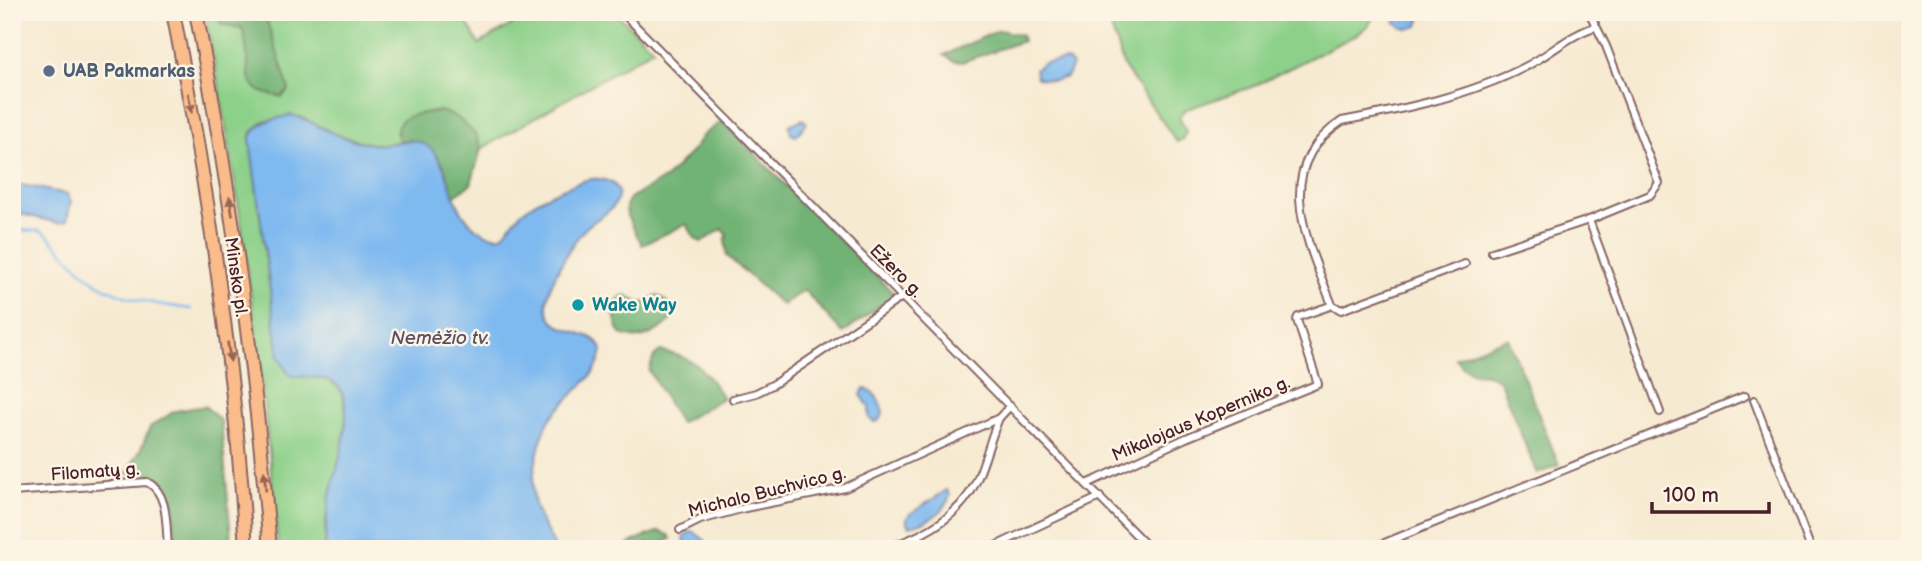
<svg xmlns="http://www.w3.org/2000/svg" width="1922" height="561" font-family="'Balsamiq Sans',sans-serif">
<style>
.green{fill:#8cd089;stroke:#6b785a;stroke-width:2}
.forest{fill:#71b275;stroke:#5e6850;stroke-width:2}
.water{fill:#7eb9f0;stroke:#646c8e;stroke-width:2}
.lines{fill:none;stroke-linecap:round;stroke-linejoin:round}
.stream{stroke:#7eb9f0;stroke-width:2.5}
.street-casing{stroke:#876665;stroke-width:10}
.highway-casing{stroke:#876665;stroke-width:16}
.street{stroke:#fff;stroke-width:6}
.highway{stroke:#fabc8b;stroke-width:12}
.oneway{fill:#996656}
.service-dot{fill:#5c6f8a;stroke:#fcf5e5;stroke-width:2.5}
.culture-dot{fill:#0f9aa8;stroke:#fcf5e5;stroke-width:2.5}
.labels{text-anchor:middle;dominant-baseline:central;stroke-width:5;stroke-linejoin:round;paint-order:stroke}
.service-label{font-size:18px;font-weight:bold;fill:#4e5e75;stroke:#fcf5e5;text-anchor:start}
.street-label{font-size:18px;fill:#4a1f2b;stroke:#fcf5e5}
.culture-label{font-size:18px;font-weight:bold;fill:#0d838f;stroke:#fcf5e5;text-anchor:start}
.water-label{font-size:19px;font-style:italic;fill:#5a4d66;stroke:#fcf5e5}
</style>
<rect width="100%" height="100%" fill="#fcf5e5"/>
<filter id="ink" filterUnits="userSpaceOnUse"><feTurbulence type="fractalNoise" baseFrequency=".0143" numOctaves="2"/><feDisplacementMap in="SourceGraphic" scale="14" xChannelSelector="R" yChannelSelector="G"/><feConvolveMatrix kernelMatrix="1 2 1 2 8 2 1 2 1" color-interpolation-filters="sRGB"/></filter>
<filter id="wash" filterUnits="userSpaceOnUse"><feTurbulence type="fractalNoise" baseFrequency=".00686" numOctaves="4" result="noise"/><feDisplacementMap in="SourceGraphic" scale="28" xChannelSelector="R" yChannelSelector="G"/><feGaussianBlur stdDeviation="1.57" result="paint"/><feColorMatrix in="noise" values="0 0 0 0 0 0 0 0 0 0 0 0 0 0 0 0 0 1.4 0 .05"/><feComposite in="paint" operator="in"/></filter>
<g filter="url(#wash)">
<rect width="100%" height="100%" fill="#f7ead2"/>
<!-- green -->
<g class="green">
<path d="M205,12h14l2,12 21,4 5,11 2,39 33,19 6,-8 -24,-77h197l18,32 54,-32h82l38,37 -172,100 -5,-14 -80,-3 4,9 -14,4 -14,-1 -38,-10 -33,-17 -37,4 -12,11 -2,8 29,217 9,16 5,3c12,1 32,0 42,8 27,20 -5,108 -9,137 -1,9 0,19 -1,28h-47c-15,-181 -38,-359 -73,-537z"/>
<path d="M1106,12h266c2,11 -7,16 -14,22l-104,52 -70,24 -5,7 7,14 -3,8 -6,3 -53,-75z"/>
</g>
<!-- forest -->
<g class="forest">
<path d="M219,12h45l25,77 -7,8c-7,-2 -16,-3 -22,-6 -18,-9 -9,-44 -18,-63l-21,-4z"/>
<path d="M999,30l22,5 2,6 -61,21 -8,-1 -10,-6z"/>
<path d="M441,111l17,7 18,17 5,14 -10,35 -18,12 -10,-32 -33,-24 -10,1c-13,-27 22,-28 41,-30z"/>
<path d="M722,121l173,174 -52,38 -39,-43 -22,15 -55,-49 -2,-16 2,-5 -5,-6 -21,13 -6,-4 -9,-14 -44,21 -15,-29 -1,-10 4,-8 36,-20 27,-28 10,-15z"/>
<path d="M624,295c8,0 11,9 19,8 5,-1 10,-6 15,-8 30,18 8,33 -14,42 -7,2 -17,-1 -23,-3 -4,-5 -9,-24 -7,-30 2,-4 6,-6 10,-9z"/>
<path d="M1508,338l51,127 -22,9 -37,-92c-15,-17 -26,2 -45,-24z"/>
<path d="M660,351c35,6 44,18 63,47l-43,25 -31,-52 5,-15z"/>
<path d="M205,406l16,15 11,128h-59c0,-21 8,-64 -19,-73 -8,-3 -19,-1 -28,-2l14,-23 10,-24 25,-16z"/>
<path d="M659,531l10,4 2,4 -13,6 -11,-2 -1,6h-23l11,-8z"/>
</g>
<!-- water -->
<g class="water">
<path d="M1393,12h29l-4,14c-9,5 -16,2 -23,-4z"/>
<path d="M1065,60l4,1 3,4 -5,12 -13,4 -17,-3 -2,-9 9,-6z"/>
<path d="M291,115c16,3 29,13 44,19 11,4 25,8 36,10 21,4 44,-13 61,6 23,25 15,54 44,78 9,6 14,9 25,8 8,-7 13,-17 21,-24 18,-15 40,-23 61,-31 16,-7 45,2 32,23 -6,10 -21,15 -29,24 -13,12 -42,62 -39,79 4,31 45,19 55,42 -2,21 -14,30 -28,44 -8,9 -19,18 -25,28 -10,18 -19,59 -15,79 3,17 14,33 22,49h-231c1,-17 1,-33 4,-49 5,-26 32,-97 6,-116 -10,-8 -30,-7 -42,-8l-5,-3 -9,-16 -29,-217c5,-19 24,-21 41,-25z"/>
<path d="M803,119l4,4 -11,13 -5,-2 -2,-9z"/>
<path d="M12,183l55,11 4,7 -4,20 -8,2 -47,-11z"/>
<path d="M864,388c11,4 17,14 19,26l-5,7 -4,1 -5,-4v-11l-8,-12z"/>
<path d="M947,490l3,5c-5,18 -22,27 -40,31l-3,-3v-5l3,-4z"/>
<path d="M693,531l13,10 3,8 -23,-1 -2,-12z"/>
</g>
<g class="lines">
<!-- stream -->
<path class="stream" d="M12,230l28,1 6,3c16,16 33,37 51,49 28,18 62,21 94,26"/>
</g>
</g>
<g filter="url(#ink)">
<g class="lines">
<!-- street casing -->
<g class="street-casing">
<g id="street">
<path d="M622,12l528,537"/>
<path d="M1589,220l71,192"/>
<path d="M1492,252l97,-32 61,-25 9,-12 -53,-137 -17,-34"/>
<path d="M1331,304l10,6 124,-46"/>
<path d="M733,399l23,-6 18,-9 128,-87"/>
<path d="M1754,400l57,149"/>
<path d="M1087,484l99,-46 132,-54 -21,-64 1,-3 32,-11 1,-4c-25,-63 -60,-135 11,-181 62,-12 126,-25 183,-54 24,-12 44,-32 70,-40"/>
<path d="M12,492l135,-10c22,11 19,44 21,67"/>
<path d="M680,530l20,-10 45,-12 100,-20 154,-70 11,-12"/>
<path d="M884,549c35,-11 74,-31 91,-65 10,-21 15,-45 24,-66"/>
<path d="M989,549l111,-52"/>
<path d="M1370,549l375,-153"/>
</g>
</g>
<!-- highway casing -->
<g class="highway-casing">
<g id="highway">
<path d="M173,12c35,177 62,356 73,537"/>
<path d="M196,12c35,178 59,356 74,537"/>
</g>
</g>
<!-- street -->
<use href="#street" class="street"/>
<!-- highway -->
<use href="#highway" class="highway"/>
</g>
<!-- one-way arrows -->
<defs><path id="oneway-solid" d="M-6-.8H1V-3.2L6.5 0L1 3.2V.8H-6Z" transform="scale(1.75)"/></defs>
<g class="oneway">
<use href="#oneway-solid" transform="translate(190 103) rotate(80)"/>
<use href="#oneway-solid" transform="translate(231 206) rotate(-99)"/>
<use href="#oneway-solid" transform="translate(229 352) rotate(82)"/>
<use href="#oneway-solid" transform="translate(265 481) rotate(-95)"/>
</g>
</g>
<!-- markers -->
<circle class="service-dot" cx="49" cy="71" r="7"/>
<circle class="culture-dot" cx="578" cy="305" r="7"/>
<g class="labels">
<!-- service labels -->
<g class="service-label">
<text x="63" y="71">UAB Pakmarkas</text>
</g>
<!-- street labels -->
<g class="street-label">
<text transform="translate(896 271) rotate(45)">Ežero g.</text>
<text transform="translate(236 277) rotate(82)">Minsko pl.</text>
<text transform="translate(1201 419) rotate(-23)">Mikalojaus Koperniko g.</text>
<text transform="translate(95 472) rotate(-4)">Filomatų g.</text>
<text transform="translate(767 492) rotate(-14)">Michalo Buchvico g.</text>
</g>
<!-- culture labels -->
<g class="culture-label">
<text x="592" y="305">Wake Way</text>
</g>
<!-- water labels -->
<g class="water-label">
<text x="440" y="338">Nemėžio tv.</text>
</g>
</g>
<!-- margin -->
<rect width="1922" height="561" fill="none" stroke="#fcf5e5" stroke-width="42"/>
<!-- scale -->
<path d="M1652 502v10h117v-10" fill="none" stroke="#4a1f2b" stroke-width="3.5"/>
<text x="1663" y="502" font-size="21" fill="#4a1f2b" stroke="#fcf5e5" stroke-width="5" paint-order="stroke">100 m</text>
</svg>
